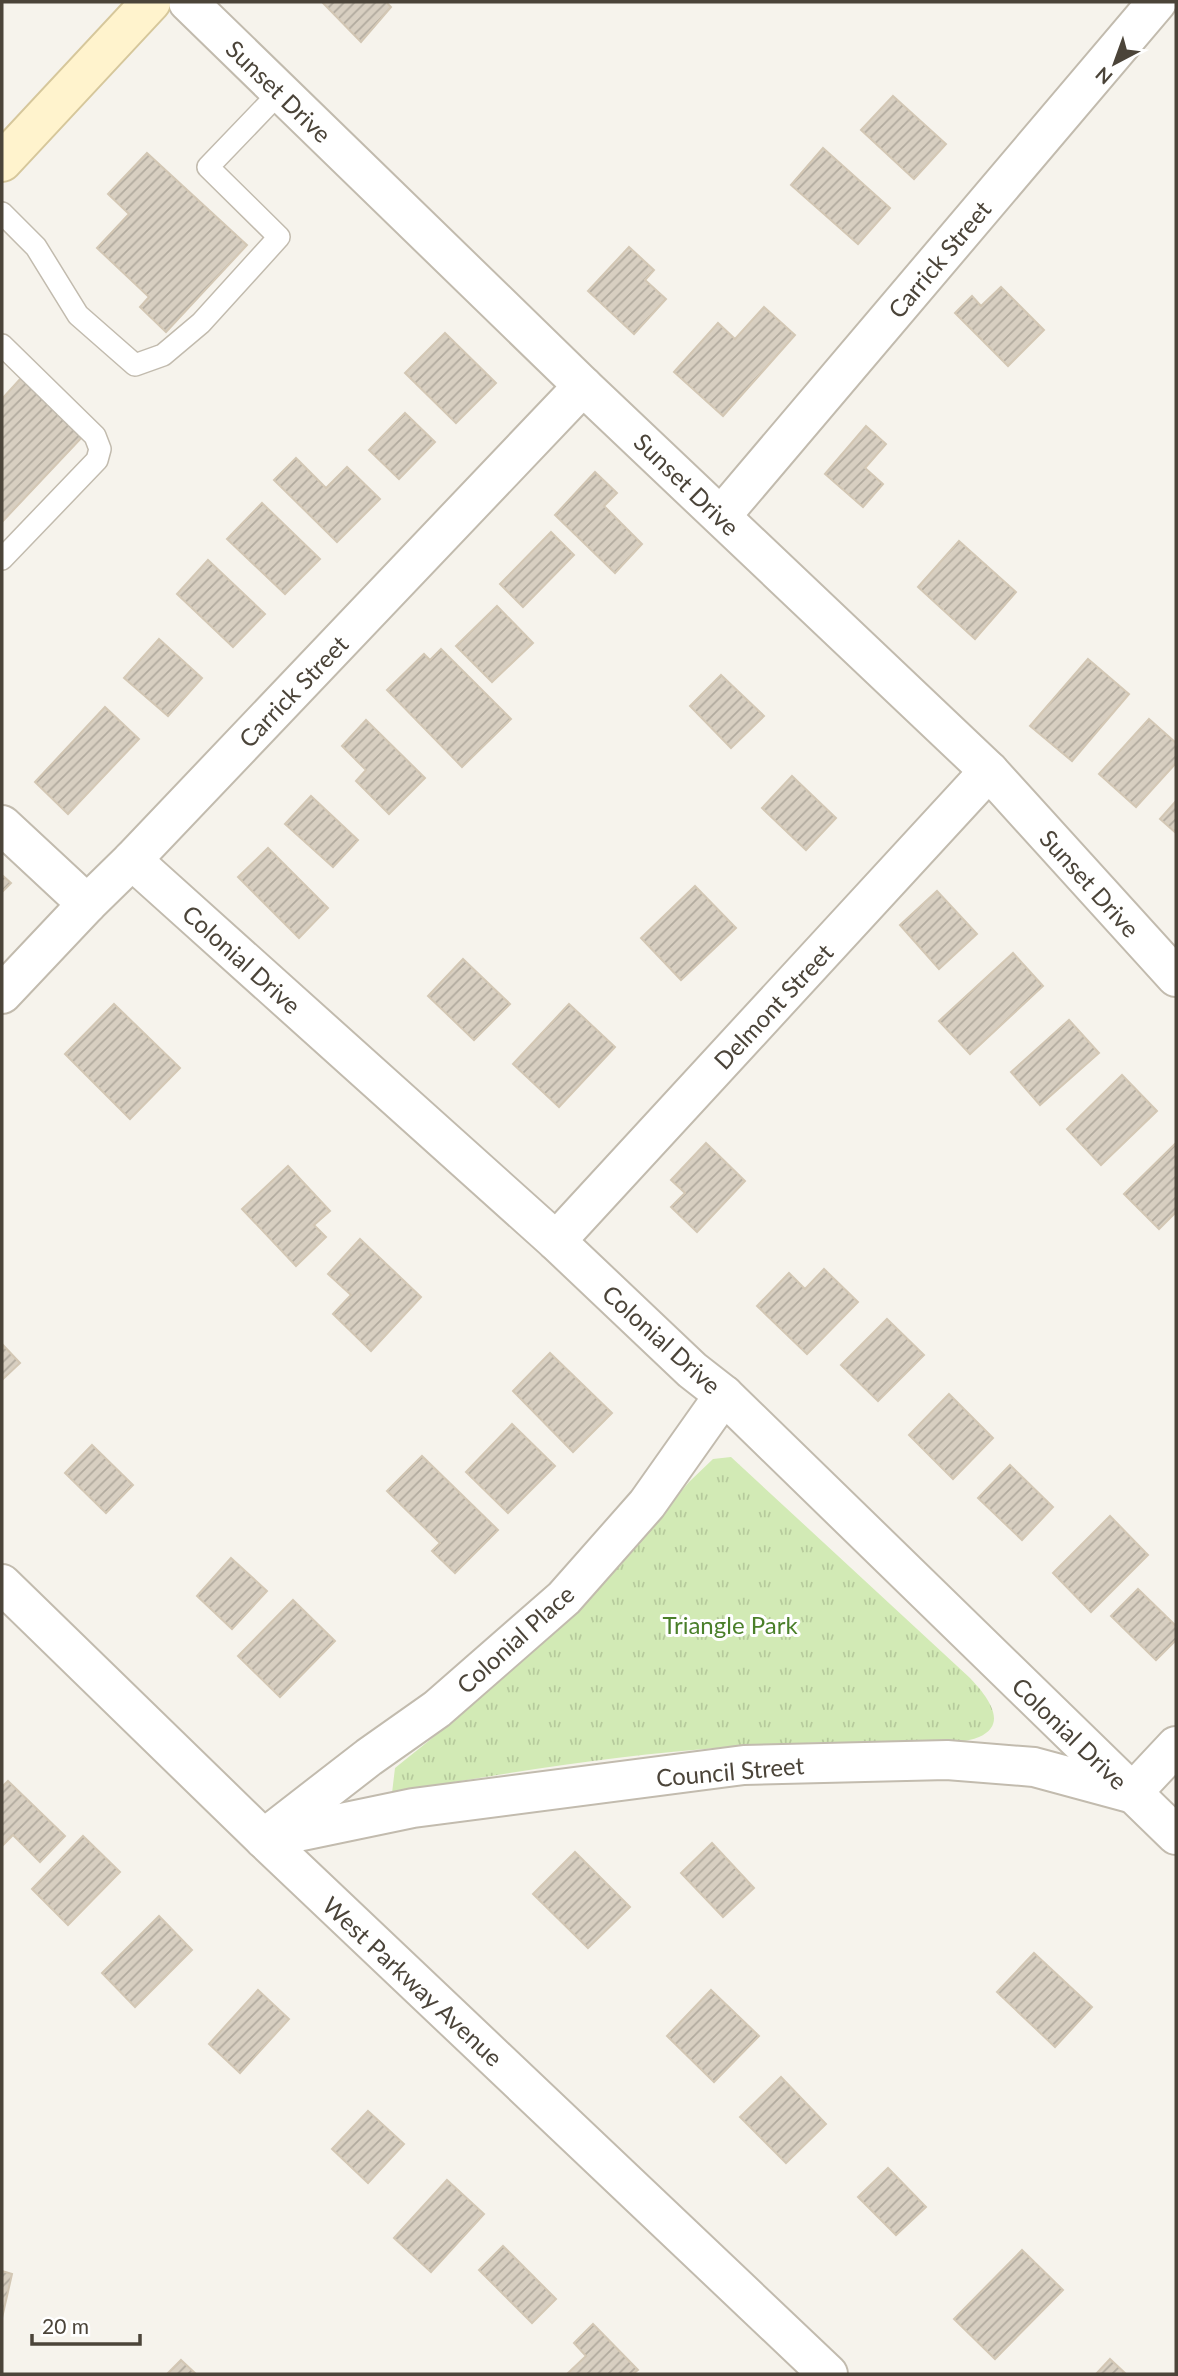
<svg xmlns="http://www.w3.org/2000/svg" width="1178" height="2376" font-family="Lato,sans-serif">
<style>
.grass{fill:url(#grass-tufts)}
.building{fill:url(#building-hatch);stroke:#d3c7b4;stroke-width:2}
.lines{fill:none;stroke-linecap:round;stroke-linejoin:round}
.lane-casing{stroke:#c2bbae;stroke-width:24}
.street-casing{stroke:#c2bbae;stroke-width:42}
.secondary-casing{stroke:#d6c79b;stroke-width:42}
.lane{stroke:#fff;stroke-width:21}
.street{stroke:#fff;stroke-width:38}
.secondary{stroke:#fff3cd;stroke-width:38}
.labels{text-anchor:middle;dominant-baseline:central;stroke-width:6;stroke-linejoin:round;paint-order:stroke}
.street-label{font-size:24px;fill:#4b4439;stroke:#fff}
.park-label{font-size:24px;fill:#4a7f2a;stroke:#fff}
</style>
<defs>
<pattern id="grass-tufts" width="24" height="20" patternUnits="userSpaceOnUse" patternTransform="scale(1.75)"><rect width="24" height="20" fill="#d2eab5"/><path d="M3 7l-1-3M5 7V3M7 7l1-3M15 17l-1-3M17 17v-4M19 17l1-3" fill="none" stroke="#b6ca9c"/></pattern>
<pattern id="building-hatch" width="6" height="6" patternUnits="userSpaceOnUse" patternTransform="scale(1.75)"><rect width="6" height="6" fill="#d8cfc1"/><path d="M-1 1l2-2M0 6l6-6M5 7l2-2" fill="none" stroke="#b1aa9e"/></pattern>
</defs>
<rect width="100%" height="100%" fill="#f6f3ec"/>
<!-- grass -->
<path class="grass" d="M731,1457l239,221c14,15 41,45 9,59 -23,10 -75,5 -101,5 -49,0 -99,1 -149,5 -112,8 -226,26 -337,46l3,-25 46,-37 98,-90 102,-102 48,-57 24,-23z"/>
<!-- building -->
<g class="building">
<path d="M322,2h64l5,5 -30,35z"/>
<path d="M893,96l53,48 -32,35 -53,-49z"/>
<path d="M823,148l67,60 -32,36 -67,-59z"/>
<path d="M147,153l100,92 -81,87 -26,-25 9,-10 -52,-49 32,-34 -21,-20z"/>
<path d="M629,247l25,23 -9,10 21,19 -32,35 -46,-43z"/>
<path d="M1001,287l43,43 -36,36 -53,-53 17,-17 9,10z"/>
<path d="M764,307l31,28 -72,81 -49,-44 44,-49 17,16z"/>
<path d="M445,333l51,50 -40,40 -51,-50z"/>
<path d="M22,377l62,58 -82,87v-123z"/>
<path d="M405,413l30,29 -36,37 -30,-29z"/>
<path d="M866,426l20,18 -21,24 18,16 -20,23 -38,-33z"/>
<path d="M296,458l30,30 21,-21 33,32 -43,43 -63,-62z"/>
<path d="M595,472l22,21 -13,13 38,38 -27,29 -60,-58z"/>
<path d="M262,503l58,56 -35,35 -58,-55z"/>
<path d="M551,532l23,23 -51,52 -23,-23z"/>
<path d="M959,541l57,51 -41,47 -57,-52z"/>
<path d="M208,560l57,54 -32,33 -56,-53z"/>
<path d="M497,606l36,37 -41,39 -36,-36z"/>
<path d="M159,639l43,39 -34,38 -44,-38z"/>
<path d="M441,649l70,70 -49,48 -75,-77 37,-36 6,6z"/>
<path d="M1088,659l41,35 -57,67 -42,-35z"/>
<path d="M721,675l43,41 -33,32 -41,-42z"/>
<path d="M105,707l34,32 -71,75 -33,-32z"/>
<path d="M1149,719l27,24v20l-40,44 -37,-33z"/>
<path d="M366,720l59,58 -36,36 -33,-33 10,-11 -24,-24z"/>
<path d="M792,776l44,42 -30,32 -44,-42z"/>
<path d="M311,796l47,44 -25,27 -48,-43z"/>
<path d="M1176,801v32l-16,-14z"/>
<path d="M268,848l60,60 -29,30 -61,-61z"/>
<path d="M2,875l9,8 -9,9z"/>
<path d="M695,886l41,42 -55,52 -40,-42z"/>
<path d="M937,891l40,43 -38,35 -39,-44z"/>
<path d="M1013,953l30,33 -73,68 -31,-33z"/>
<path d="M463,959l47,45 -36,36 -46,-44z"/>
<path d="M114,1004l66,64 -50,51 -65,-65z"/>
<path d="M569,1004l46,43 -56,60 -46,-43z"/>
<path d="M1069,1020l30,33 -59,52 -29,-33z"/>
<path d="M1122,1075l35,36 -56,54 -34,-36z"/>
<path d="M706,1143l39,38 -48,51 -26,-25 14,-14 -14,-13z"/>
<path d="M1176,1143v69l-17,17 -35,-35z"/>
<path d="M288,1166l42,45 -16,14 12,12 -30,29 -54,-57z"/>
<path d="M360,1239l61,58 -50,54 -38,-37 18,-19 -23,-21z"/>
<path d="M824,1269l34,33 -51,52 -50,-48 32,-33 16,16z"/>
<path d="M887,1319l37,36 -46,46 -37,-36z"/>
<path d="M2,1344l18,19 -18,17z"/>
<path d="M550,1353l62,60 -39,39 -60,-61z"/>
<path d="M949,1394l44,44 -40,41 -44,-44z"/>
<path d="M512,1424l43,42 -47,47 -42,-41z"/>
<path d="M92,1445l41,40 -27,28 -41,-40z"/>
<path d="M422,1456l76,74 -43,43 -23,-22 8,-8 -53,-52z"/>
<path d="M1010,1465l43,42 -31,33 -44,-42z"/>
<path d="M1110,1516l38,39 -57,57 -38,-39z"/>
<path d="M231,1558l36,33 -35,38 -35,-33z"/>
<path d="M1138,1589l38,37v14l-20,20 -45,-44z"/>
<path d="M293,1600l42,41 -55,56 -42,-41z"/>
<path d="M8,1781l57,55 -25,26 -27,-27 -11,11v-59z"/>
<path d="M83,1836l37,36 -52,53 -36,-36z"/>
<path d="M712,1843l42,45 -31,29 -42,-44z"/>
<path d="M575,1852l55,55 -42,41 -55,-54z"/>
<path d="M159,1916l33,34 -57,57 -33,-34z"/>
<path d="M1034,1953l58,54 -37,40 -58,-55z"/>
<path d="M258,1990l31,29 -49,54 -31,-29z"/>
<path d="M711,1990l48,46 -45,46 -47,-46z"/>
<path d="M781,2077l45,47 -40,39 -46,-46z"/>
<path d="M368,2111l36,33 -36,39 -36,-34z"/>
<path d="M888,2168l38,39 -30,28 -38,-38z"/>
<path d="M447,2180l37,34 -53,58 -37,-34z"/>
<path d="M503,2246l53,53 -24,24 -53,-53z"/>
<path d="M1022,2250l41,40 -68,69 -41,-40z"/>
<path d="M2,2271l10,3 -10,44z"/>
<path d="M593,2324l45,46 -5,4h-66l19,-18 -12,-13z"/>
<path d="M1110,2359l16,15h-30z"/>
<path d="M181,2360l15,14h-29z"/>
</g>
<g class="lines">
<!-- lane casing -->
<g class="lane-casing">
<g id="lane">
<path d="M2,213l34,34 42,68 57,50 28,-10 38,-32 78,-86 -71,-70 72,-75"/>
<path d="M2,345l93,91 5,13 -3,11 -95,99"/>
</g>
</g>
<!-- street casing -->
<g class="street-casing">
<g id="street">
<path d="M188,2l395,384 406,385 187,206"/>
<path d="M721,516l436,-514"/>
<path d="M2,825l85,79"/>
<path d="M132,860l424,381 136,129 32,25 452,440"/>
<path d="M2,994l85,-90 45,-44 451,-474"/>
<path d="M556,1241l433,-470"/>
<path d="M2,1584l262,255 564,535"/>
<path d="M1132,1793l44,-47"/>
<path d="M271,1833l98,-76 68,-48 127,-111 83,-94 77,-109"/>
<path d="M264,1839l149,-31 331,-43 203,-5 87,7 96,26"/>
</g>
</g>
<!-- secondary casing -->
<g class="secondary-casing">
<path id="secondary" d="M2,162l149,-160"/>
</g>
<!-- lane -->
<use href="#lane" class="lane"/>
<!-- street -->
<use href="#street" class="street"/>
<!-- secondary -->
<use href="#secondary" class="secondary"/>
</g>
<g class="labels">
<!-- street labels -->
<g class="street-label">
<text transform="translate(279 91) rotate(44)">Sunset Drive</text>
<text transform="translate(939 259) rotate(-50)">Carrick Street</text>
<text transform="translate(687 484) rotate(44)">Sunset Drive</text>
<text transform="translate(293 691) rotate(-46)">Carrick Street</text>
<text transform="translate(1090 883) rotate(48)">Sunset Drive</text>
<text transform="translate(242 959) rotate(42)">Colonial Drive</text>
<text transform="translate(773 1006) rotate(-47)">Delmont Street</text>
<text transform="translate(662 1339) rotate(42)">Colonial Drive</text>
<text transform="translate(515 1639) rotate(-42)">Colonial Place</text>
<text transform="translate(1070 1733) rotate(44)">Colonial Drive</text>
<text transform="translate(730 1771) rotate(-5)">Council Street</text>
<text transform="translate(413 1981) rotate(43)">West Parkway Avenue</text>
</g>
<!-- park labels -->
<g class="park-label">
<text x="730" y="1624">Triangle Park</text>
</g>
</g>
<!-- border -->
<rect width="1178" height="2376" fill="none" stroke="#4b4439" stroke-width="7"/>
<!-- north arrow -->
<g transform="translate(1115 63) rotate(221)" stroke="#ffffff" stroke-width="5" paint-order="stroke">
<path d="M0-5L12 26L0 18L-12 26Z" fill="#4b4439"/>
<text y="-10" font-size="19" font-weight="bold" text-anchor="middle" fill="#4b4439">N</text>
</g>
<!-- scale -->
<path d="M32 2334v10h108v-10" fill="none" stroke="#4b4439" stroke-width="3.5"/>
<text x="42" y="2334" font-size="21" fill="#4b4439" stroke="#ffffff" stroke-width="5" paint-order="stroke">20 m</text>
</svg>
